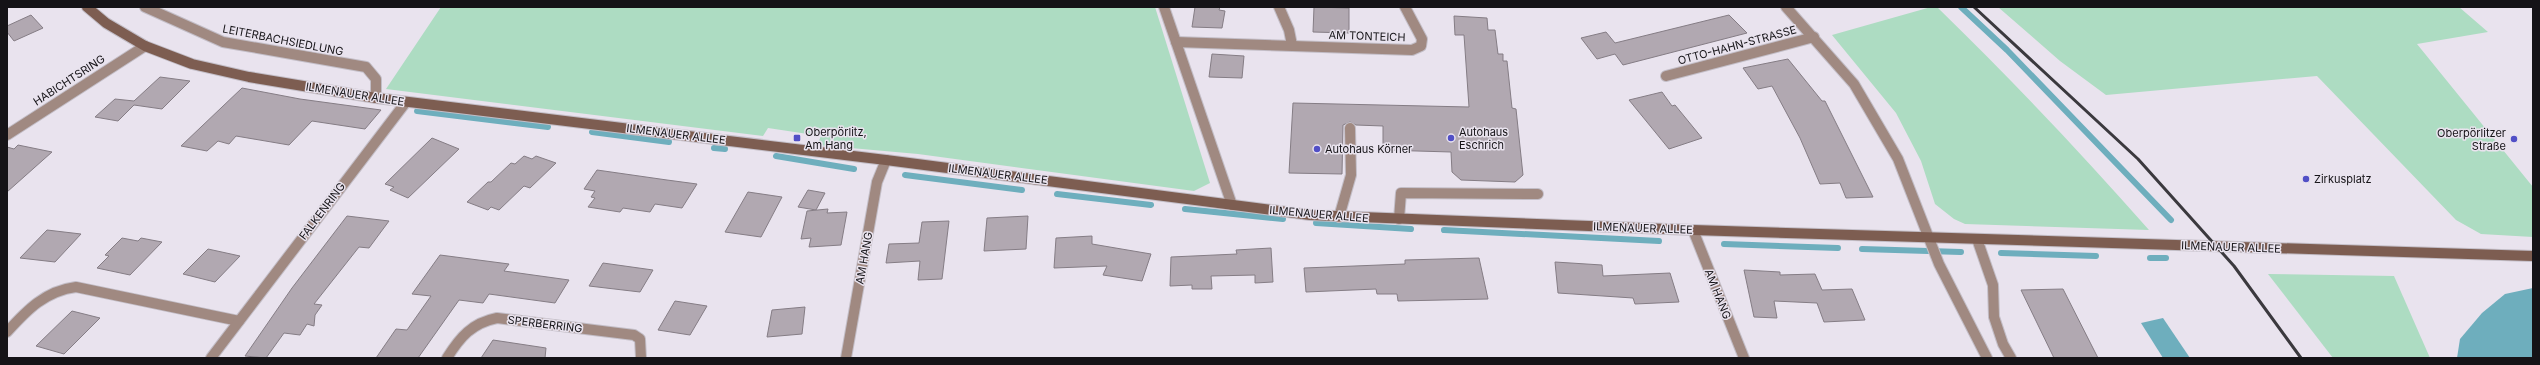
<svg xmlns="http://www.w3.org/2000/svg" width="2540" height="365" font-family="Inter,sans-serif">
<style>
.green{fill:#addcc2}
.water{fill:#6eaebd}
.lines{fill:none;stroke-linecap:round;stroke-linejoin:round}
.stream{stroke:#6eaebd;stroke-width:6}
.building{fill:#b1a8b1;stroke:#857d85}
.lane-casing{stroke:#c3bec7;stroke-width:12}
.street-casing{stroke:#c3bec7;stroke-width:12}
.secondary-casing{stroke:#c3bec7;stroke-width:12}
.lane{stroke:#a08981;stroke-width:10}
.street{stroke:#a08981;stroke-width:10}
.secondary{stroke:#7d5d51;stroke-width:10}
.rail{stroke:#3b393e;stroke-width:3}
.poi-dot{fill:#514fc6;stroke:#e9e3ee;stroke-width:1.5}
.labels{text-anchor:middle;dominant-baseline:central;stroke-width:3;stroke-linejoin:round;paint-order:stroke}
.street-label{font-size:11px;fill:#151317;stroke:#e9e3ee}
.poi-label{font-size:11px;fill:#151317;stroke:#e9e3ee;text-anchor:start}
</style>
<rect width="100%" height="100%" fill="#e9e3ee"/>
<!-- green -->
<g class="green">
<path d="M441,7h714l55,176 -16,8 -276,-37 -101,-9 4,-9 -53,-8 -5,8 -377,-47z"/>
<path d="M1931,7h6c74,72 144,146 212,223l-184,-6 -11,-5 -19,-15 -14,-43 -25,-48 -64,-78z"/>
<path d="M1998,7h461l29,25 -71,12 116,143v50l-52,-3 -25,-14 -139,-144 -211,19 -46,-34z"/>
<path d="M2268,274l126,2 36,82h-97z"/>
</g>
<!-- water -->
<g class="water">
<path d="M2533,288v70h-76l3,-19 22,-26 23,-19z"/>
<path d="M2163,318l27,40h-27l-22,-35z"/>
</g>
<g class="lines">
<!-- stream -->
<g class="stream">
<path d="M1961,7l46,43 164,170"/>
<path d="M417,111l131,16"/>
<path d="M592,132l77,10"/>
<path d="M714,148l11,1"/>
<path d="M776,156l78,13"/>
<path d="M905,175l117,15"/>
<path d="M1057,194l94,11"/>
<path d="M1185,209l98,10"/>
<path d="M1316,223l95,6"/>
<path d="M1444,230l215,11"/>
<path d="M1724,244l114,4"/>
<path d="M1862,249l99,3"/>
<path d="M2001,253l95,3"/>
<path d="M2150,258h16"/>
</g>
</g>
<!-- building -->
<g class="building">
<path d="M1195,7h25l-1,3 6,1 -3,17 -30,-1z"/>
<path d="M1314,7l35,1v25l-36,-1z"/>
<path d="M31,15l12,13 -29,13 -7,-9v-6z"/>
<path d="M1729,15l18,18 -124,32 -8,-11 -18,5 -16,-21 25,-6 9,11z"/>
<path d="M1454,16l33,2 1,12h7l3,24h5v7h4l5,47 4,1 7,66 -8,7 -54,-2 -9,-8 -1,-20 -68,-2v-24l-27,-1 -6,-3 -7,3 -1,49 -53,-1 4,-70 176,4 -5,-72h-9z"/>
<path d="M1212,54l32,2 -2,22 -33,-1z"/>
<path d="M1788,59l34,42h3l48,96 -27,1 -6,-15 -20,1 -20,-46 -28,-52 -14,3 -15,-21z"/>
<path d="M160,77l30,4 -28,28 -28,-4 -16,16 -23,-4 20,-18 19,2z"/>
<path d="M242,88l58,11 81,11 -16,19 -53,-8 -23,24 -53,-9 -7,8 -11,-3 -11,10 -26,-5z"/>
<path d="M1662,92l10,14 3,-1 27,33 -33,11 -40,-49z"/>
<path d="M432,138l27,11 -51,49 -18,-8 4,-3 -9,-3z"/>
<path d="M18,145l34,7 -45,40v-45l7,2z"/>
<path d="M524,156l8,3 4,-3 20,7 -26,25 -6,-2 -25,24 -8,-3 -3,3 -21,-8 21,-20h3l20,-19 4,1z"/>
<path d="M597,170l70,10 30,4 -15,24 -27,-4 -5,8 -27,-4 -3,4 -32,-5 7,-9 -4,-1 4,-6 -11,-2z"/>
<path d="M808,190l17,3 -9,17 -18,-3z"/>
<path d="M748,192l34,5 -21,40 -36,-5z"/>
<path d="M828,209l-1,4 20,-1 -6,33 -32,2 2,-9 -10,1 6,-28z"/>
<path d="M347,216l42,5 -20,27 -10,-1 -45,57 8,1 -7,10 -1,11 -7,-2 -7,11 -16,-2 -18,25 -21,-2 47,-68z"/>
<path d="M1028,216l-2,33 -42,2 3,-33z"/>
<path d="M949,221l-7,58 -24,1 2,-19 -34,2 3,-19 30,-1 3,-21z"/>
<path d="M47,230l34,4 -26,28 -35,-4z"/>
<path d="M1092,236v8l59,10 -9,27 -39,-6 4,-9 -53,2 2,-30z"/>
<path d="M122,238l16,3 3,-3 21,4 -32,33 -33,-7 12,-12 -4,-1z"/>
<path d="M1271,248l2,34 -18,1v-8l-44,1 1,13h-20v-4l-22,1 1,-29 66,-3 -1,-4z"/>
<path d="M208,249l32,7 -25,26 -32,-8z"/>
<path d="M440,255l69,9 -5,7 65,9 -14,23 -66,-9 -6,9 -24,-3 -41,58h-42l20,-29 11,1 24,-34 -19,-2z"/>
<path d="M1479,258l9,41 -90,2 -1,-7h-20l-1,-5 -70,3 -2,-24 101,-4v-4z"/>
<path d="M1555,262l47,3 1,11 67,-3 9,29 -44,2 -2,-6 -75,-5z"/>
<path d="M603,263l50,7 -13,22 -51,-6z"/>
<path d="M1744,270l36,2v3l35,-1 7,16 30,-1 13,31 -41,2 -7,-19 -43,-2 3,17 -23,-1z"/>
<path d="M2063,289l35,69h-44l-33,-68z"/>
<path d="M675,301l32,5 -17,29 -32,-5z"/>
<path d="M805,307l-3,27 -35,3 5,-27z"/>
<path d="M72,311l28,7 -36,36 -28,-8z"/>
<path d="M493,340l53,8 -1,10h-64z"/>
</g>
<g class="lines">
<!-- lane casing -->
<g class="lane-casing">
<g id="lane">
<path d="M145,7l78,35 143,25 10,12v19"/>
<path d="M1666,76l148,-39"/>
<path d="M1339,217l12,-42 -1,-47"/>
<path d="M1399,219l2,-26 137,1"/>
<path d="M1977,239l16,46 1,32 9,27 8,14"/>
</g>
</g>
<!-- street casing -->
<g class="street-casing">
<g id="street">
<path d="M1164,7l68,198"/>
<path d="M1279,7l10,23 3,15"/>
<path d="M1786,7l68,77 44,75 41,105 48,94"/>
<path d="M1176,42l236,8 9,-4 1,-7 -17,-32"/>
<path d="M7,135l138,-89"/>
<path d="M1693,230l51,128"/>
<path d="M7,332c20,-22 38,-41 69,-45l163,34"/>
<path d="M211,358l195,-256"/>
<path d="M447,358c13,-21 25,-35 50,-40l137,17 6,4 1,19"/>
<path d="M846,358l31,-176 9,-22"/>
</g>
</g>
<!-- secondary casing -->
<g class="secondary-casing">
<path id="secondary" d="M87,7l19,16 39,23 47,18 57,13 127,21 510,62 424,55 383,15 840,26"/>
</g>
<!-- lane -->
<use href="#lane" class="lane"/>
<!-- street -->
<use href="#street" class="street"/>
<!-- secondary -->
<use href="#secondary" class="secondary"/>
<!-- rail -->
<path class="rail" d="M1974,7l164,152 96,107 67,92"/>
</g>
<!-- markers -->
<g class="poi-dot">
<rect x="793" y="134" width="8" height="8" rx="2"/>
<circle cx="1451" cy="138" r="4"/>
<circle cx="2514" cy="139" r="4"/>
<circle cx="1317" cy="149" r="4"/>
<circle cx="2306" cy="179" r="4"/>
</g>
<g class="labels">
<!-- street labels -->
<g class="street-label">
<text transform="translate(1367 36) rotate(2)">AM TONTEICH</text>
<text transform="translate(283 40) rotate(11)">LEITERBACHSIEDLUNG</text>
<text transform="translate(1737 45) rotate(-15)">OTTO-HAHN-STRASSE</text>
<text transform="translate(69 80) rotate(-33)">HABICHTSRING</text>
<text transform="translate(355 94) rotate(9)">ILMENAUER ALLEE</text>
<text transform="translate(676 134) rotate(7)">ILMENAUER ALLEE</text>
<text transform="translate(998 174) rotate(7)">ILMENAUER ALLEE</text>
<text transform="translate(322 211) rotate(-53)">FALKENRING</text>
<text transform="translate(1319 214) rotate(5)">ILMENAUER ALLEE</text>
<text transform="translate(1643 228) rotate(2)">ILMENAUER ALLEE</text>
<text transform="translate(2231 247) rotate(2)">ILMENAUER ALLEE</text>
<text transform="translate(864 258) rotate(-80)">AM HANG</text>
<text transform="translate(1718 294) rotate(68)">AM HANG</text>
<text transform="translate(545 324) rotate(7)">SPERBERRING</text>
</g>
<!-- poi labels -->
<g class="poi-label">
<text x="805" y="132">Oberpörlitz,<tspan x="805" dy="13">Am Hang</tspan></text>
<text x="1459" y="132">Autohaus<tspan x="1459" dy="13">Eschrich</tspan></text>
<text x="2506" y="133" text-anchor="end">Oberpörlitzer<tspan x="2506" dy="13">Straße</tspan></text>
<text x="1325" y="149">Autohaus Körner</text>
<text x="2314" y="179">Zirkusplatz</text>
</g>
</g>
<!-- border -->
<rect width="2540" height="365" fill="none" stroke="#151317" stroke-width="16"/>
</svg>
